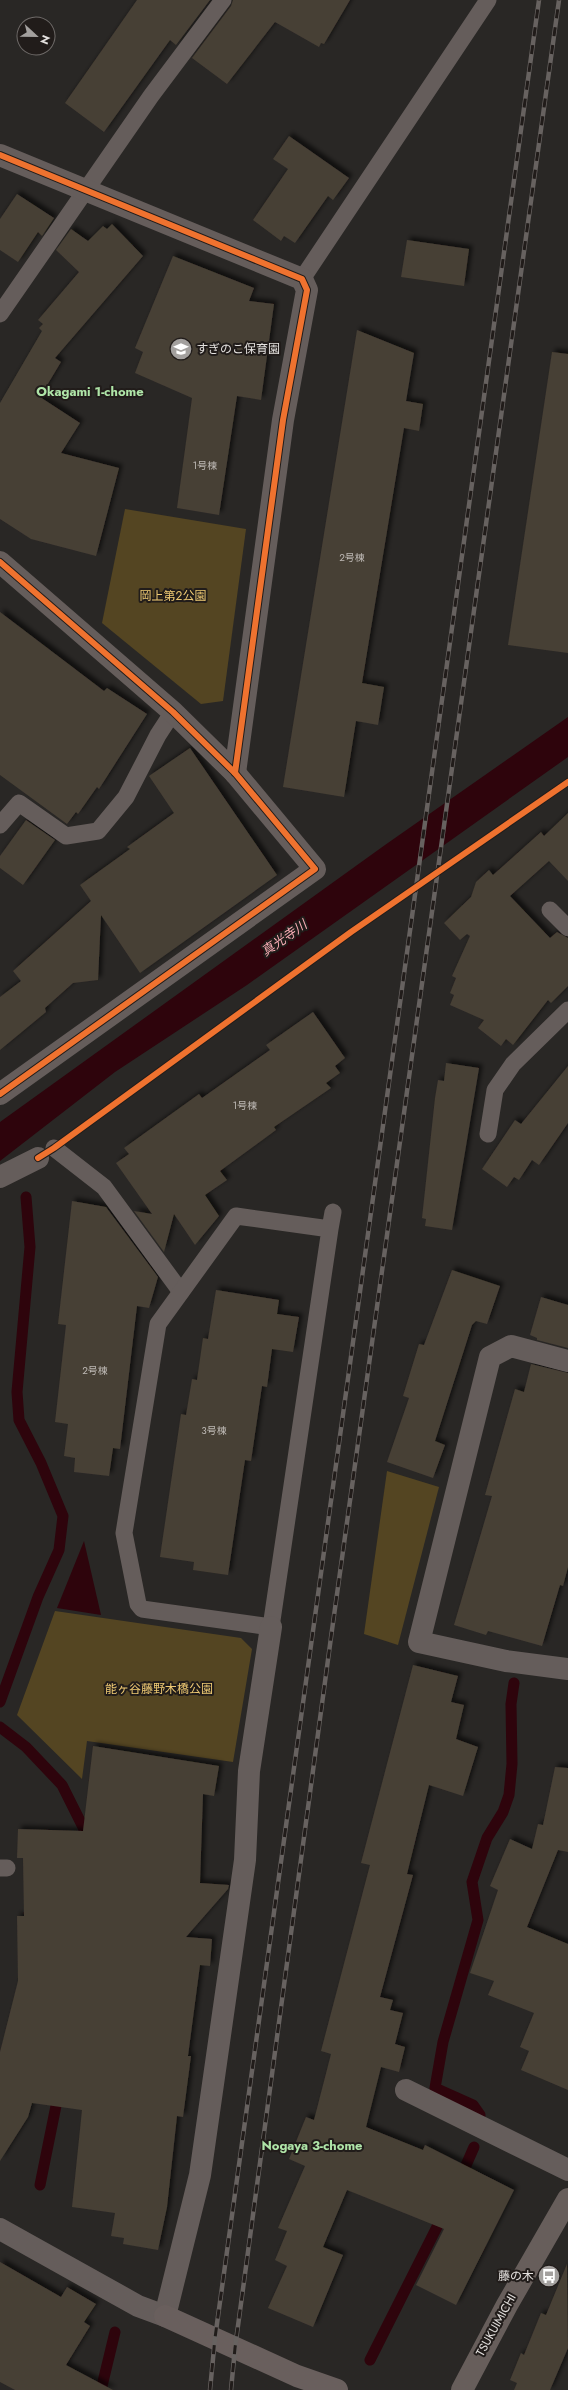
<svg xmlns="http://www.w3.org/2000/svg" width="568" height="2390" font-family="Jost,'Noto Sans JP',sans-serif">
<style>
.green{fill:#544522}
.water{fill:#2e040c}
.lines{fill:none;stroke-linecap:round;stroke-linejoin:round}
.stream{stroke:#2e040c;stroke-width:11}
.building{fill:#473f35;filter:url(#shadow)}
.lane{stroke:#655d5b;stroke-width:17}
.street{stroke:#655d5b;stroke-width:22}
.secondary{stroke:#695f5d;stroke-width:22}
.primary{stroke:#675e5b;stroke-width:22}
.rail-casing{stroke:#676260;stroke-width:4.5}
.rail{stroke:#211c1a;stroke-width:3;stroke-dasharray:9;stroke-linecap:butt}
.cycleway-casing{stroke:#211c1a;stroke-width:8}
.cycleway{stroke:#ef722f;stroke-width:6}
.labels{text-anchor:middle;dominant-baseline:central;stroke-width:4;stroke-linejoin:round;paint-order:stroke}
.number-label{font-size:10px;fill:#bdb8b4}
.poi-label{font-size:12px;fill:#e4e1df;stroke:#211c1a;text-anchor:start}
.park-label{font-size:12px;fill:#eec973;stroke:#211c1a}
.street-label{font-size:12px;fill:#e4e1df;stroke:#211c1a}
.neighbourhood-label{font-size:13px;font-weight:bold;fill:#afe5a8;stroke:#211c1a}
.water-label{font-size:13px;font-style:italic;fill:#fcafb7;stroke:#211c1a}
</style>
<defs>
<filter id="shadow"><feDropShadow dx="3.5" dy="-3.5" stdDeviation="2" flood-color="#0009"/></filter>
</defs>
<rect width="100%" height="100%" fill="#292725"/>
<!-- green -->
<g class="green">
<path d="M125,509l121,20 -23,172 -22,3 -99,-81z"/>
<path d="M387,1471l52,16 -41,158 -34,-11z"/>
<path d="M55,1611l186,27 11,11 -19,113 -146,-21 -5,38 -65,-64z"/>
</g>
<!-- water -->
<g class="water">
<path d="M568,717v40l-321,228 -132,87 -115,89v-39l385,-277z"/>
<path d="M84,1541l17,74 -44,-7z"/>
</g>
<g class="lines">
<!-- stream -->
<g class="stream">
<path d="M0,1702l38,-105 21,-47 4,-34 -22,-53 -22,-43 -2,-28 13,-145 -4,-50"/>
<path d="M0,1727l26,20 36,38 27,54"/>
<path d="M480,2115l-7,-10 -38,-17 8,-46 35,-122 -6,-38 15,-44 16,-26 6,-17 3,-31 -1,-60 3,-21"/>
<path d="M460,2179l14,-32"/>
<path d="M40,2185l19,-94"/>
<path d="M370,2360l74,-147"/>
<path d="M101,2390l14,-58"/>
</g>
</g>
<!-- building -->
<g class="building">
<path d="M137,0h73l-34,45 -6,-5 -66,92 -39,-29z"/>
<path d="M233,0h117l-26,44 -3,-1 -2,4 -44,-25 -48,62 -35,-26 39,-52z"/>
<path d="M289,136l60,42 -16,22 -5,-4 -33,47 -11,-7 -3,5 -28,-21 35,-51 -15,-10z"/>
<path d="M17,194l37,24 -12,18 -4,-4 -20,30 -18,-12v-31z"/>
<path d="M112,224l31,32 -88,102 6,4 -21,35 40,26 -19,30 58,15 -23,88 -65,-17 -31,-20v-116l42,-72 -3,-3 4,-4 -5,-4 41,-48 -23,-22 15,-21 17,12 15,-15 4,3z"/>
<path d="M407,240l62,9 -5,37 -63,-9z"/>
<path d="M173,256l81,32 -5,13 25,3 -13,96 -24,-4 -18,119 -42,-7 15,-110 -57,-25 8,-21 -8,-4z"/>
<path d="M357,330l57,23 -8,48 17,3 -4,27 -15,-3 -42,255 22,4 -6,38 -22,-4 -12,76 -61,-10z"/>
<path d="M552,352l16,2v299l-60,-8z"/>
<path d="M0,612l104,79 3,-3 40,26 -48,75 -2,-2 -19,27 -2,-2 -9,12 -67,-49z"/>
<path d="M190,748l87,127 -137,98 -39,-58 -3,65 -25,3 -28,25 1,4 -46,38v-53l21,-16 -8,-10 78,-70 -11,-16 50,-36 -3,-2 47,-34 -25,-37z"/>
<path d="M568,813v68l-19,-20 -39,35 40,42 7,-6 11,6v48l-17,17 -3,-3 -35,45 -7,-6 -5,7 -23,-18 6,-8 -34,-15 4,-10 -4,-2 6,-15 -4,-2 18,-40 -3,-2 -7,6 -16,-17 27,-26 5,-15 13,-12 4,5 48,-43 3,4z"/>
<path d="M26,820l29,20 -32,45 -23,-17v-12z"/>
<path d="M313,1012l32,46 -10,8 5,7 -14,10 5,5 -57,39 2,3 -56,41 7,9 -22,15 14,21 -24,29 -21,-31 -10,38 -30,-41 18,3 -36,-51 13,-9 -5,-6 75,-54 3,4 68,-48 -4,-5z"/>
<path d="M446,1063l33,5 -27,162 -27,-4 1,-7 -4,-1 13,-120 3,-18 6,1z"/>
<path d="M568,1066v57l-29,42 -7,-5 -13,20 -5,-3 -7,10 -25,-18 33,-49 6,4z"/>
<path d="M72,1201l34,6 52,70 -9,31 -12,-2 -17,143 -7,-1 -4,28 -35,-4 1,-14 -11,-2 4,-32 -13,-2 11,-97 -8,-1z"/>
<path d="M452,1270l48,16 -13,38 -11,-3 -4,4 -37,116 10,4 -12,33 -46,-16 22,-64 -6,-2 16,-52 5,1z"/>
<path d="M216,1290l63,10 -2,14 22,3 -6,35 -21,-3 -5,38 -5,-1 -11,75 -6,-1 -17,115 -35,-5 1,-8 -34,-5 21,-143 5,1 6,-36 5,1 6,-42 5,1z"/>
<path d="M541,1297l27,8v43l-31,-8v-2l-7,-3z"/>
<path d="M531,1364l37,9v194l-5,19 -3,-1 -18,61 -54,-15 -2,4 -32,-10 38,-129 -7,-1 30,-106 9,3z"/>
<path d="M413,1665l45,11 -7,26 13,3 -8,34 22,8 -15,49 -34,-11 -22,89 6,1 -33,122 13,3 -3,10 13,3 -8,31 10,3 -6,25 -18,-5 -15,60 57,23 2,-5 89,45 -58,115 -40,-20 28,-56 -97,-39 -24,57 20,8 -30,72 -45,-19 19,-42 -12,-6 12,-29 -9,-3 27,-62 -16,-7 17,-42 8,3 17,-66 -10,-3 49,-186 -9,-2z"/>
<path d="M93,1746l126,20 -5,30 -11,-2 -3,89 29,2 -1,4 -42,48 26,2 -2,27 -10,-1 -12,91h3l-8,61 -6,-1 -10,91 -9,43 -35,-6 1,-6 -13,-2 4,-23 -43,-6 10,-97 -50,-7 -4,14 -28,44v-109l18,-71 -1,-65h7l-1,-58h-6l1,-29 65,2z"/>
<path d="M555,1767l13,1v84l-10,-2 -31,77 41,17v146l-47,-20 8,-19 -9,-4 14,-34 -46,-18 6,-14 -24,-8 28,-83 -8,-4 20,-47 22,10 6,-25 5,1z"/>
<path d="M0,2262l61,35 6,-10 29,17 -12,18 6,4 -24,39 47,25h-98l-15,-8z"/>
<path d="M567,2264l1,84 -18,42h-36l3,-7 -7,-3 11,-27 3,2 17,-42 5,2z"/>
</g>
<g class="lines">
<!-- lane -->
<g class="lane">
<path d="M302,279l186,-279"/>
<path d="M0,314l151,-218 72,-96"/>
<path d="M0,825l19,-22 47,33 32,-5 28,-34 32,-62 15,-23"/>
<path d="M550,910l18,18"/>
<path d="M488,1134l7,-44 18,-26 55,-54"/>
<path d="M54,1148l50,39 77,105"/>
<path d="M330,1229l-94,-13 -78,108 -34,209 14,71 4,5 129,18 59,-398 3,-17"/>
<path d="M0,1868h7"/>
</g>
<!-- street -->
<g class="street">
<path d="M0,155l302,124 5,11 -24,130 -48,353"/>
<path d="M0,562l173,150 62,61 80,96 -315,225"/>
<path d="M0,1177l38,-19"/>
<path d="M568,1361l-57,-15 -21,11 -71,285 87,19 62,8"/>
<path d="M406,2090l162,80"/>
<path d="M0,2229l138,77 27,10 35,-141 45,-315 4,-89 22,-144"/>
</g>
<!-- secondary -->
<path class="secondary" d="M165,2316l132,60 40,14"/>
<!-- primary -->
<path class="primary" d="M462,2390l45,-85 61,-106"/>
<!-- rail casing -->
<g class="rail-casing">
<g id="rail">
<path d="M210,2390l5,-52 324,-2338"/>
<path d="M231,2390l4,-42 97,-718 227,-1630"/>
</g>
</g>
<!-- rail -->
<use href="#rail" class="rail"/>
<!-- cycleway casing -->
<g class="cycleway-casing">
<g id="cycleway">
<path d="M0,155l302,124 5,11 -24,130 -48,353"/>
<path d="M0,562l173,150 62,61 80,96 -315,225"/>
<path d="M38,1158l16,-10 297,-216 217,-150"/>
</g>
</g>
<!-- cycleway -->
<use href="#cycleway" class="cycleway"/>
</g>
<!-- icons -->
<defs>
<g id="school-disc" transform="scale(1.15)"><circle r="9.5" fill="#a3a09e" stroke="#211c1a"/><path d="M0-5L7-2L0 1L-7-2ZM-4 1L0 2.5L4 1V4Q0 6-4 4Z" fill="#fff"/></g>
<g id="bus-disc" transform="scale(1.15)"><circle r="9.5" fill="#a3a09e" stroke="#211c1a"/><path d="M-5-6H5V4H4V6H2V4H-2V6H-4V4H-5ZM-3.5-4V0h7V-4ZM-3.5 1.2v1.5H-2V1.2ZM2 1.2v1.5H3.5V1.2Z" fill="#fff"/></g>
</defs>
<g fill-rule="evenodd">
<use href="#school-disc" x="181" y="349"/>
<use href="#bus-disc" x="549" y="2276"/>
</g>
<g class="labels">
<!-- number labels -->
<g class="number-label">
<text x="205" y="465">1号棟</text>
<text x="352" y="557">2号棟</text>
<text x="245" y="1105">1号棟</text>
<text x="95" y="1370">2号棟</text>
<text x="214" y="1430">3号棟</text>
</g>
<!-- poi labels -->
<g class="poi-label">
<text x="196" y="349">すぎのこ保育園</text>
<text x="534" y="2276" text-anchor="end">藤の木</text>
</g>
<!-- park labels -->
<g class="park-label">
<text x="173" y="596">岡上第2公園</text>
<text x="159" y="1689">能ヶ谷藤野木橋公園</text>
</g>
<!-- street labels -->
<g class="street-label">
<text transform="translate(496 2325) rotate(-61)">TSUKUIMICHI</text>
</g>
<!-- neighbourhood labels -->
<g class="neighbourhood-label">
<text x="90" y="391">Okagami 1-chome</text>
<text x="312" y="2145">Nogaya 3-chome</text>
</g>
<!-- water labels -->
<g class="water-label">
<text transform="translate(284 938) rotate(-35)">真光寺川</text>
</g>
</g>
<!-- north arrow -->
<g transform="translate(36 36) rotate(112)"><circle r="19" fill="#211c1a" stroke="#6f6b69"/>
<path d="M0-3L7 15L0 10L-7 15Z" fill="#a3a09e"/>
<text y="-6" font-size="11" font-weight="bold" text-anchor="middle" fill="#e4e1df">N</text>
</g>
</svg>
